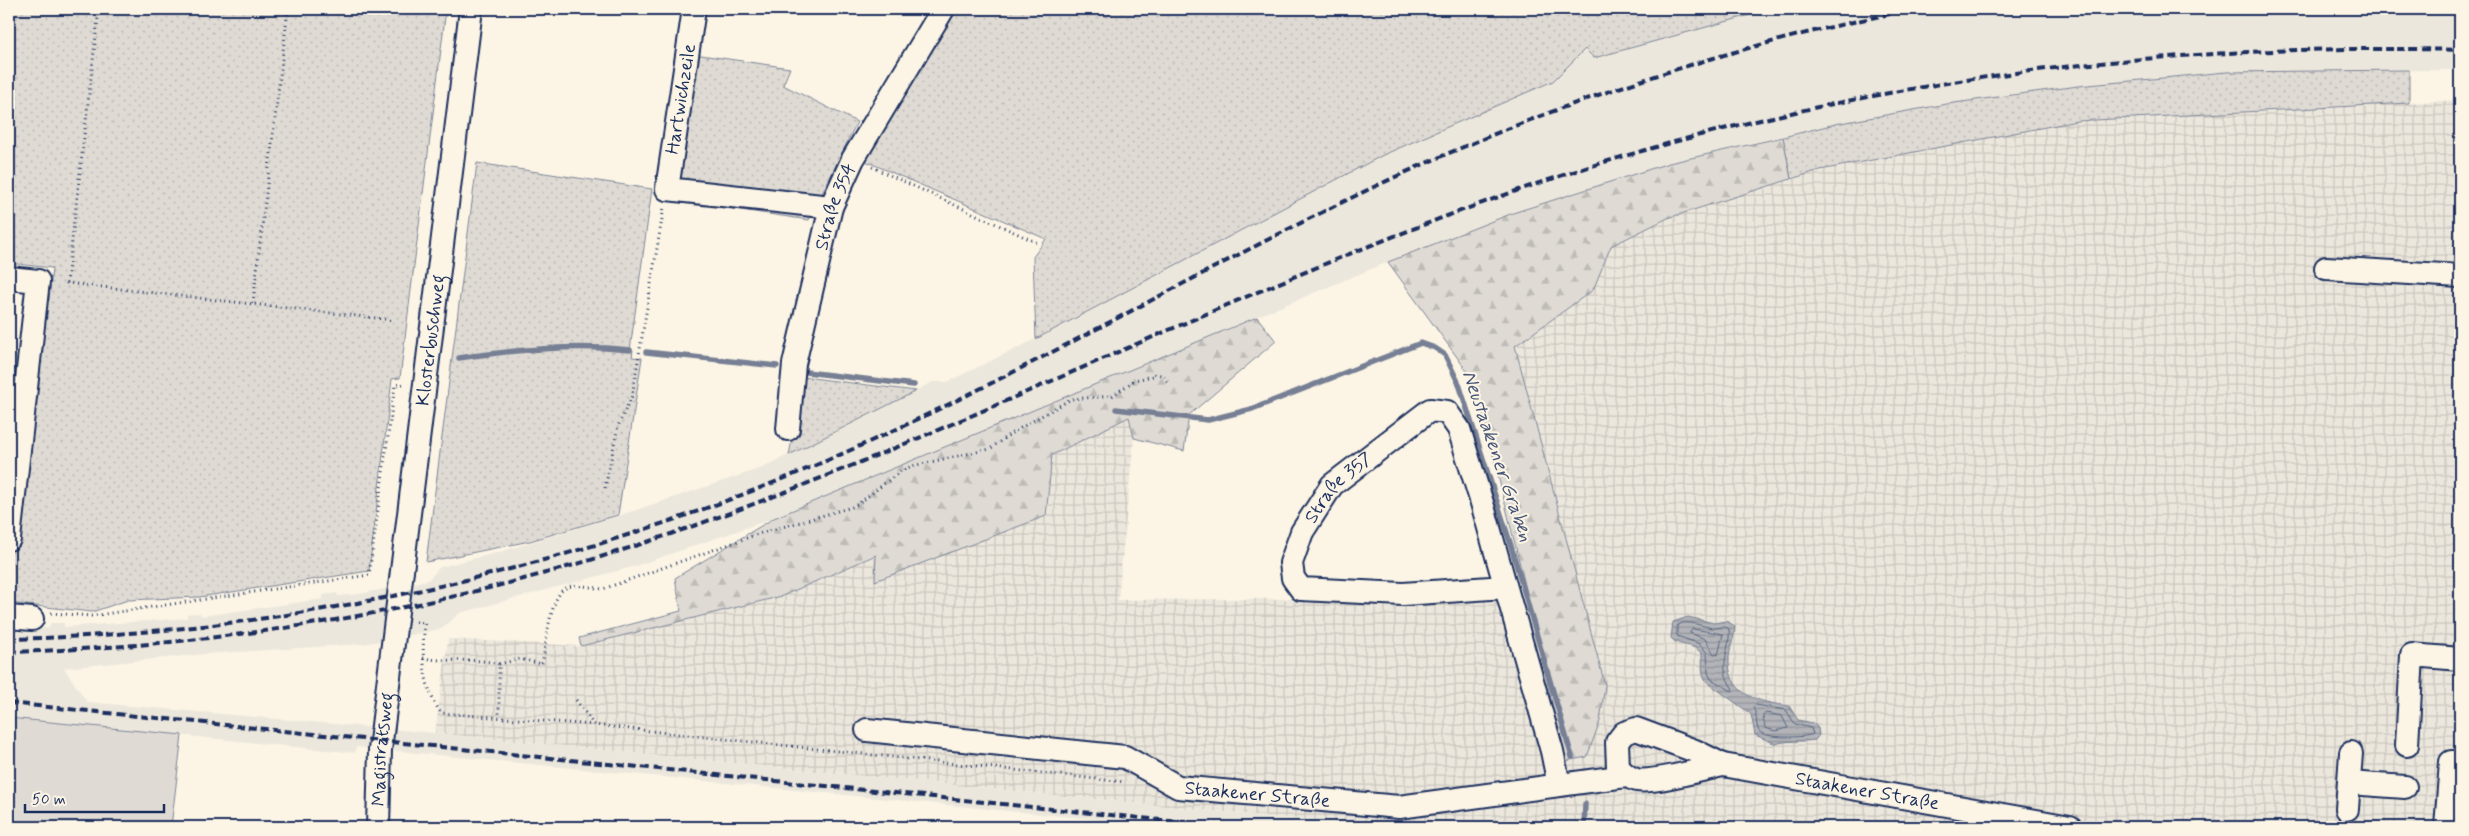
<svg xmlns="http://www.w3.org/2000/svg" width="2469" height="836" font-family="Mynerve,sans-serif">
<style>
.built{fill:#ece7dc}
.industrial{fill:url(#industrial-grid)}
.grass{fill:url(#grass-dots);stroke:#7d8599}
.forest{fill:url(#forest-firs);stroke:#7d8599}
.pitch{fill:#dfdbd4;stroke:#7d8599}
.water{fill:url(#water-rules);stroke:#767f94}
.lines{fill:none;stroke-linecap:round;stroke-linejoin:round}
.shore{stroke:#576482;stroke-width:1}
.stream{stroke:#767f94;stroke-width:5.5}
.minor-casing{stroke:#1b2f5e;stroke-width:26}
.path{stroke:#1b2f5e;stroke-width:3;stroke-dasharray:1 4;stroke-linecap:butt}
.minor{stroke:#fcf5e5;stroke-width:22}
.rail{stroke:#1b2f5e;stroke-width:4;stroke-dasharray:8 4;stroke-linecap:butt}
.labels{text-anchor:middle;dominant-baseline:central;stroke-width:4;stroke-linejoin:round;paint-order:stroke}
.street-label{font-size:19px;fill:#1b2f5e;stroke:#fcf5e5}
.water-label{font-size:20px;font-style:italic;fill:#485779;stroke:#fcf5e5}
</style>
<defs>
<pattern id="industrial-grid" width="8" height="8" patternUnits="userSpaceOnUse" patternTransform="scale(1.25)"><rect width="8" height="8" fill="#ece7dc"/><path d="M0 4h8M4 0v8" fill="none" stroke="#cac6bf"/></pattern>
<pattern id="grass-dots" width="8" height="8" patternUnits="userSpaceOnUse" patternTransform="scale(1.25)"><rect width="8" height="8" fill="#dfdbd4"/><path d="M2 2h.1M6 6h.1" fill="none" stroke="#bfbcb8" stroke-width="1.8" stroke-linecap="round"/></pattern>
<pattern id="forest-firs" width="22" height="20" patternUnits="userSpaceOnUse" patternTransform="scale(1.25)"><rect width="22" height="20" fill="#dfdbd4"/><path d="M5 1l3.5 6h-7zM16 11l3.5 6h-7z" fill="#bfbcb8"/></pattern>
<pattern id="water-rules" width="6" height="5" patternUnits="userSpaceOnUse" patternTransform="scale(1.25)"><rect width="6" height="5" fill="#b2b4b8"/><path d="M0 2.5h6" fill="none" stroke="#909399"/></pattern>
</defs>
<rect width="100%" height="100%" fill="#fcf5e5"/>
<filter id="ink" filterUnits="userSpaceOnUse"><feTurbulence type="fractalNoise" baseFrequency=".02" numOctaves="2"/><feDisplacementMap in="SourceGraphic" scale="10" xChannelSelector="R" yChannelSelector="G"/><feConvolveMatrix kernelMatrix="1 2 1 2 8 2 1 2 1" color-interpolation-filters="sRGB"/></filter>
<g filter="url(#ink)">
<!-- built -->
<path class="built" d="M1772,9h688v61l-234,2 -148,14 -131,18 -112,20 -166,39 -156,50 -125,49 -614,256 -138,48 -176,47 -19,16 -77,15 -159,10 -141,14 23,34 348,31 940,94h-203l-816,-80 -1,6 -346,-35v-88l41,-2v-5h14v4l123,-9v-4l13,-1 1,3 122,-17v-4l14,-2 1,3 21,-2 69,-14 12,-13 56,-14 122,-37 144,-48 171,-86h14l89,-43 347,-184 170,-74 32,-32 9,9z"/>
<!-- industrial -->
<path class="industrial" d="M2460,100v727h-1085l-940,-94 13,-94 133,7 201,-50 95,-41 -2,25 177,-125 78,-38 4,21 -16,162 410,-3 36,163 41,-75 -90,-339 78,-56 18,-44 57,-28 152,-48 257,-49z"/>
<!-- grass -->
<g class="grass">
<path d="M9,9h437l-46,369 -8,1 -23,192 -170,26 -71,3 -36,12 -83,-9v-153l18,-151 22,2 3,-33 -43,-5z"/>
<path d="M957,9h141l8,8 11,-8h655l-178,49 -9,-9 -32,32 -170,74 -347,184 -3,-82 13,-18 -183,-79 49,-83z"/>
<path d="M694,54l96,14 -7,17 74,37 -48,98 -137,-20z"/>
<path d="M2409,70v33l-332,18 -257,49 -29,9 -8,-42 52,-13 112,-20 131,-18 148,-14z"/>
<path d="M477,163l175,26 -22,161h3l-1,7 10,1 -24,157 -88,26 -104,21z"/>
<path d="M804,377l112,14 -127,64z"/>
</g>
<!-- forest -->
<g class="forest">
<path d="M1783,137l8,42 -123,39 -57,28 -18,44 -78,56 90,339 -5,36 -13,36 -22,4 -37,-164 -53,-215 -87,-120 125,-49 156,-50z"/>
<path d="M1257,317l19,24 -87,74 -5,36 -50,-13 -5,-21 -77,38 -6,61 -171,65 1,-26 -94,41 -201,50 -2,-8 102,-27 -6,-33 99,-60z"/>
</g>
<!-- pitch -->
<path class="pitch" d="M9,718l173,17 -11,92h-162z"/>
<!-- water -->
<path class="water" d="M1688,617l26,6 12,-2 9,5c0,11 -5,20 -6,31 -2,39 30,45 60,49l9,14 15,3 5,5 1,7 -4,5c-12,2 -30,0 -39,4l-21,-9 -4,-21 -44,-32c-7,-10 -4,-16 -5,-28 -9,-12 -22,-6 -31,-16l2,-16z"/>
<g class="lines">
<!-- shore -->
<g class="shore">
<path d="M1683,623c11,-1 19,3 30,5 7,0 11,-3 16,1 2,22 -13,37 4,60l-1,2 -21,-12 -3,-6 -1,-20 -7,-9 -23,-8v-10z"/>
<path d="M1693,629l30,5 -5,21 -4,-1 -9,-15 -15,-6z"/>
<path d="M1756,705l30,5 9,14 16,4 2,6c-8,4 -48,5 -54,-3 -4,-6 -1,-16 -6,-23z"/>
<path d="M1766,713l16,3 6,12 -13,3 -10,-3 -2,-12z"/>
</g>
<!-- stream -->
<g class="stream">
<path d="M646,352l131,14"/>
<path d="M459,358c57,-8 113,-14 171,-8"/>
<path d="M806,372l108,13"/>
<path d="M1116,409l92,11 44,-11 169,-66 14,5 10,7 14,29 50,155 63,218"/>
<path d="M1584,827l1,-23"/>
</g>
<!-- minor casing -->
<g class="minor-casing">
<g id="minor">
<path d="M694,9l-27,180 164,18"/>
<path d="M2326,268l134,8"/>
<path d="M9,278l29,3 -29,258"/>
<path id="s1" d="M788,429l6,-65 37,-157 22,-48 90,-150"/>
<path id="s2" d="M1505,587l-102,7 -102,-5 -8,-11 -2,-15 11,-31 30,-47 98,-75 17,2 12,17 23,74 70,248 7,34"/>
<path d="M9,617l23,2"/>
<path id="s3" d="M867,730l258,27 53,30 221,20 227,-31"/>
<path d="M2407,745l5,-90 48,4"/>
<path id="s4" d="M1723,765c-19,4 -69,18 -86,15 -9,-2 -14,-7 -19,-13l-1,-25 7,-9 12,-4 59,22 28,14 347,62"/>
<path d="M2349,783l56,4"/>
<path d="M2347,809l4,-56"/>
<path id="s5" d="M378,827l2,-77 91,-741"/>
<path d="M2446,827l5,-65 9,1"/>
</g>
</g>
<!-- path -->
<g class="path">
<path d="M99,9l-32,274 326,37"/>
<path d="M872,167l168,77"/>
<path d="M253,303l35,-294"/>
<path d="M605,488l13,-62 14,-30 32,-189"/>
<path d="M51,613l40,3 278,-41 26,-190 8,-1"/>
<path d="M416,622l9,1c-4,31 -2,65 16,90l153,12"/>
<path d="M423,658c26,5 51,-1 76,6v53"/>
<path d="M499,664l21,-5 22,5c4,-17 7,-64 22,-75 11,-7 28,-1 39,0l155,-55 94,-27 6,-3 43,-33 11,-5 78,-17 20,-15 61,-35 41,-3 23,-16 18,-4 1,-3 10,3 5,8"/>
<path d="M576,700l18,25 531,57"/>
</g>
<!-- minor -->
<use href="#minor" class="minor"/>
<!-- rail -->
<g class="rail">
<path d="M9,639c281,-6 561,-68 819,-179 178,-77 345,-175 519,-260 179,-88 371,-152 567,-191"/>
<path d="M9,652c212,-6 426,-40 629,-107 299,-99 580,-250 878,-354 302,-105 625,-150 944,-141"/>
<path d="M9,703l1220,124"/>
</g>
</g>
</g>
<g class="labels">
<!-- street labels -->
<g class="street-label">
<text transform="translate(681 99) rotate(-81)">Hartwichzeile</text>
<text stroke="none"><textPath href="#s1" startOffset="228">Straße 354</textPath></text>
<text stroke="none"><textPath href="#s5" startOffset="490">Klosterbuschweg</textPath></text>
<text stroke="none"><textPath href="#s2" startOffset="324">Straße 357</textPath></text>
<text stroke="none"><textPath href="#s5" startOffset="78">Magistratsweg</textPath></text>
<text stroke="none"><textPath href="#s4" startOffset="401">Staakener Straße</textPath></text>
<text stroke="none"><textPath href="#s3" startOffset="400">Staakener Straße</textPath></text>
</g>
<!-- water labels -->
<g class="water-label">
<text transform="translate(1497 456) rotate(71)">Neustaakener Graben</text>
</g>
</g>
<!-- margin -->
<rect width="2469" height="836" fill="none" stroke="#fcf5e5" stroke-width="30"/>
<rect x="15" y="15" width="2439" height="806" fill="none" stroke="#1b2f5e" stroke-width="2" filter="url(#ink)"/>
<!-- scale -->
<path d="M25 804v8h139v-8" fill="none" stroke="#1b2f5e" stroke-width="2.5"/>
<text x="32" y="804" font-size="15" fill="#1b2f5e" stroke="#fcf5e5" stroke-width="4" paint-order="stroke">50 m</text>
</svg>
